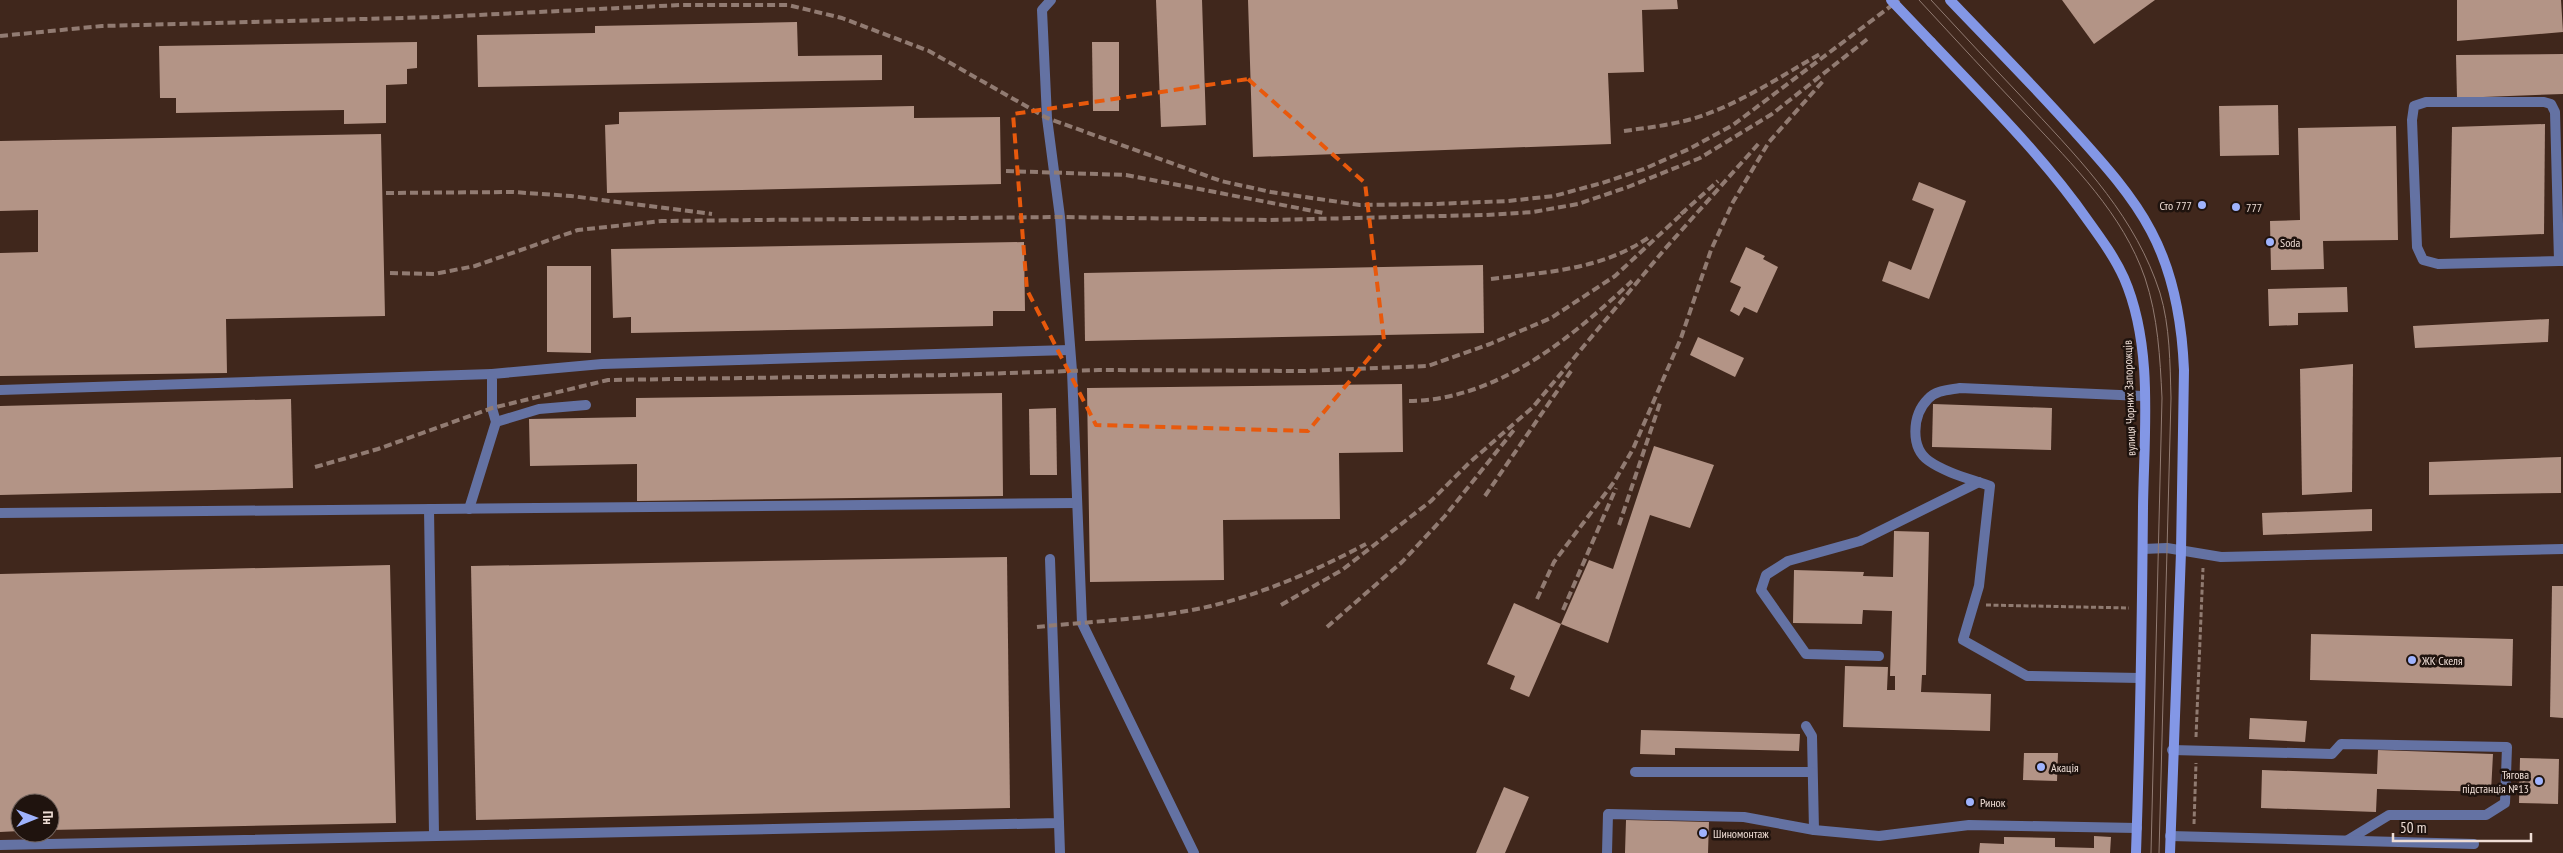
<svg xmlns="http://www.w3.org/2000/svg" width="2563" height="853" font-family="'PT Sans Narrow',sans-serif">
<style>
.building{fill:#b39486}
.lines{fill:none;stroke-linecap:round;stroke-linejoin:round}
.path{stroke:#907b71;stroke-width:3;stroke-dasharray:5 2.5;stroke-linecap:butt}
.service{stroke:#6472a3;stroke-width:10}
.minor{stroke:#6472a3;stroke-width:10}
.secondary{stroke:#8397e6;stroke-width:10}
.tram{stroke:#917b72;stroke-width:1}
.rail{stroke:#917b72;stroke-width:4;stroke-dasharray:8 4;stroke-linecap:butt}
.secondary-bridge{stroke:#8397e6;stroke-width:10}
.marked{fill:none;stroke:#e8590c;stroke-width:4;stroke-dasharray:10 6;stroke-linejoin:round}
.poi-dot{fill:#9fb3fd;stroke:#1f130e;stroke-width:2}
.labels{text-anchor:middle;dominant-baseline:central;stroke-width:5;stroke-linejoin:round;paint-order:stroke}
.poi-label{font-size:12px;fill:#eeddd5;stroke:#1f130e;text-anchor:start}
.street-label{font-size:12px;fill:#eeddd5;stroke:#1f130e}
</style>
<rect width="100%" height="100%" fill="#40271c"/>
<!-- building -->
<g class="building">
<path d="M1156,0h46l4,125 -45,2z"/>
<path d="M1248,0h429l1,9 -36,1 2,62 -36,1 3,71 -358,13z"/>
<path d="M2062,0h93l-61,44z"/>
<path d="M2457,0h104l2,32 -106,9z"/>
<path d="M797,22l1,34 84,-1v25l-404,7 -1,-52 118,-2v-7z"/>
<path d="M417,42v26l-10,1v15l-21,1v38l-42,1v-14l-168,3v-15h-16l-1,-52z"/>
<path d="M1092,42h27v69h-26z"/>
<path d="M2563,54v40l-106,4 -1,-43z"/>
<path d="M2278,105l1,50 -59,1 -1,-50z"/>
<path d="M914,106v12l86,-1 1,67 -394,9 -2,-68 14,-1v-12z"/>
<path d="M2545,124l-1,110 -94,4 2,-111z"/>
<path d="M2396,126l2,114 -75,1 1,28 -53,1 -1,-49 30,-1 -2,-92z"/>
<path d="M381,134l4,182 -159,3 1,54 -227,3v-123l38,-1v-42l-38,1v-70z"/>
<path d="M1919,182l47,19 -37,98 -47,-18 7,-20 22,9 23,-61 -22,-9z"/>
<path d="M1024,242l1,69h-32v15l-362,7v-16l-18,1 -2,-69z"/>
<path d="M1746,247l19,9 -2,3 15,8 -21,46 -13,-6 -5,9 -9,-5 11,-24 -11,-5z"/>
<path d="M1483,265l1,68 -399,8 -1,-68z"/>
<path d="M547,266h44v87l-44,-1z"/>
<path d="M2347,287l1,25 -50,1v12l-29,1 -1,-37z"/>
<path d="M2549,319l-1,23 -133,6 -2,-22z"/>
<path d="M1698,337l46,21 -9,19 -45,-22z"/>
<path d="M2353,364l-1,128 -50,3 -2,-126z"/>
<path d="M1402,384l1,68 -64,1 1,66 -117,1 1,60 -134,2 -3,-194z"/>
<path d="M1002,393l1,103 -366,5v-37l-107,2 -1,-47 107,-2v-19z"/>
<path d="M291,399l2,89 -293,7v-89z"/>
<path d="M1933,404l119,4 -1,42 -119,-3z"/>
<path d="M1056,408l1,67h-27l-1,-66z"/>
<path d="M1654,446l60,19 -24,63 -40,-13 -42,128 -47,-19 28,-64 24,9z"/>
<path d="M2561,457v36l-132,2v-33z"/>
<path d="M2372,509v22l-109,4 -1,-22z"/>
<path d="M1894,531l35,1 -3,143h-4l-1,17 70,2 -1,37 -147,-4 2,-61 43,1 -1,23h8v-14h-5l2,-65 -29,-1 -1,14 -69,-1 1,-53 70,2 -1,4 30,1z"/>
<path d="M1007,557l3,251 -534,12 -5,-254z"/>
<path d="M390,565l6,258 -346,7v-27h-30v28l-20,1v-258z"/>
<path d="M2552,586h11v132l-13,-1z"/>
<path d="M1514,603l47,21 -32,73 -19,-8 5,-13 -28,-12z"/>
<path d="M2311,634l202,5 -1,47 -202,-6z"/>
<path d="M2250,718l57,3 -2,21 -56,-3z"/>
<path d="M1641,730l159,4 -1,17 -124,-3v7l-35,-1z"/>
<path d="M2378,750l115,4 -2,38 -114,-3 -1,23 -115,-4 1,-38 115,4z"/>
<path d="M2024,753h34l-1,28 -34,-1z"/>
<path d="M2520,758l39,1 -1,45 -39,-1z"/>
<path d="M1504,787l25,10 -24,56h-29z"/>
<path d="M1626,820l83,2 -1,31h-83z"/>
<path d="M2094,836l17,1 -1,16h-131l1,-10 24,1v-7l51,1v9l39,1z"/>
</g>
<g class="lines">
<!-- path -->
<g class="path">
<path d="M1986,605l143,3"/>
<path d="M2196,737l7,-169"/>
<path d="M2194,824l2,-61"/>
</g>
<!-- service -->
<g class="service">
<path d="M2559,261l-4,-149 -4,-8 -7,-2h-118l-12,4 -2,14 5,127 6,13 15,4 121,-3h4"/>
<path d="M0,390l492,-16"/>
<path d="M496,422l43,-13 47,-4"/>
<path d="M429,509l5,325"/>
<path d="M469,509l27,-87 -4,-14v-34l110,-10 468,-14"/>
<path d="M0,513l1077,-10"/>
<path d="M2143,549l24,-1 54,9 342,-8"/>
<path d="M1879,656l-73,-2 -45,-64 5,-15 22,-14 72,-20 119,-59"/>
<path d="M2140,678l-113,-2 -64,-36 16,-54 11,-100c-19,-7 -44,-13 -61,-25 -19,-13 -17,-46 -1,-62 8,-9 21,-9 32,-11l183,8"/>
<path d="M1806,726l6,10 2,94"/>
<path d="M2172,750l160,4 9,-10 166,3 -2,56 -19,12h-97l-41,25"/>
<path d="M1635,772h177"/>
<path d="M1059,823l1,30"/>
<path d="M2170,836l304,8"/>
<path d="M0,845l1059,-22 -9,-264"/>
<path d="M1607,853l1,-39 136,3 70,13 65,6 90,-11 168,3"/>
</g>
<!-- minor -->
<path class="minor" d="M1051,0l-9,10 5,108 13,99 12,154 10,252 112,230"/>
<!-- secondary -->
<g class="secondary">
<path d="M1950,0c42,44 85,87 125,132 28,31 57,63 76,99 23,43 31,91 33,139l-3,182 -11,301"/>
<path d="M1931,42c55,58 112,114 158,180 13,18 26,36 35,56 30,69 20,155 19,229 -1,115 -3,231 -7,346"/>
</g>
<!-- tram -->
<g class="tram">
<path d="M1919,0c36,39 72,78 109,117 45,48 95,97 117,161 13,39 15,79 17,120l-11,455"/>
<path d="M1931,0c33,36 67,72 101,108 52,56 104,110 128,185 10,33 10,71 11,105l-12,455"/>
</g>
<!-- rail -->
<g class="rail">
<path d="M0,36l102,-10 336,-9 242,-12h108l54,13 87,33 118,67 174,63 50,11 89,13 74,-1 74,-3 46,-5 48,-13 42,-14 45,-20 44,-24 166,-125"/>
<path d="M1624,131c28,-4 57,-7 83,-17 40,-15 76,-39 113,-60"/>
<path d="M1006,171l120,4 198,38"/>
<path d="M386,193l127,-1 58,4 141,18"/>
<path d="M1681,214l37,-33"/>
<path d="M390,273l44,1 41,-8 103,-36 84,-9 398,-4 209,3 216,-5 48,-3 45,-8 50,-17 72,-29 72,-44 98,-77"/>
<path d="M1491,279c56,-7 109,-9 157,-41"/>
<path d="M1409,401c88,-1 162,-63 223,-120"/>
<path d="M315,467l63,-18 114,-41 116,-28 342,-5 149,-5 205,1 124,-5 62,-22 61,-26 64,-42 70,-65"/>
<path d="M1485,496l86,-125"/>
<path d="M1619,525l42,-125"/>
<path d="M1537,599l17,-37 60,-80 19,-33 48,-111 30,-88 22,-48 36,-60 55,-62"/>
<path d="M1281,605l61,-35 89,-69 38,-38 64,-56 131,-157 96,-108"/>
<path d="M1563,610l53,-122"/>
<path d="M1037,627c57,-6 118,-8 174,-21 54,-13 106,-36 155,-62"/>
<path d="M1327,627l75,-65 43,-46 69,-86"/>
</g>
<!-- secondary-bridge -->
<path class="secondary-bridge" d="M1891,0l40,42"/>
</g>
<!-- marked area -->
<path class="marked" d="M1248,79l117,104 19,157 -76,91 -212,-6 -69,-135 -14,-176z"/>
<!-- markers -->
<g class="poi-dot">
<circle cx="2202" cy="205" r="5"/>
<circle cx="2236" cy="207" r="5"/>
<circle cx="2270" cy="242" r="5"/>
<circle cx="2412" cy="660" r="5"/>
<circle cx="2041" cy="767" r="5"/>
<circle cx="2539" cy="781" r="5"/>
<circle cx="1970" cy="802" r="5"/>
<circle cx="1703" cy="833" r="5"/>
</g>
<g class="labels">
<!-- poi labels -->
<g class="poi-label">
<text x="2192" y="205" text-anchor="end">Сто 777</text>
<text x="2246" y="207">777</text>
<text x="2280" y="242">Soda</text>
<text x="2422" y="660">ЖК Скеля</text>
<text x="2051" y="767">Акація</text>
<text x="2529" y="774" text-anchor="end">Тягова<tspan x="2529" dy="14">пiдстанцiя №13</tspan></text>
<text x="1980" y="802">Ринок</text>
<text x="1713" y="833">Шиномонтаж</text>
</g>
<!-- street labels -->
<g class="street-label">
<text transform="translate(2129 398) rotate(-92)">вулиця Чорних Запорожців</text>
</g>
</g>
<!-- north arrow -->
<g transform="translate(35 818) rotate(89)"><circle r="24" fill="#1f130e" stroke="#72645e"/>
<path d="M0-4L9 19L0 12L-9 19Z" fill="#9fb3fd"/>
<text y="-8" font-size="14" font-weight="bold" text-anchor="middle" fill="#eeddd5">Пн</text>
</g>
<!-- scale -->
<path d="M2393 833v8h138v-8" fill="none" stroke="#eeddd5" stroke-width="2.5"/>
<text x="2400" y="833" font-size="15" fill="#eeddd5" stroke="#1f130e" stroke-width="4" paint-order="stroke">50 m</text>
</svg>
